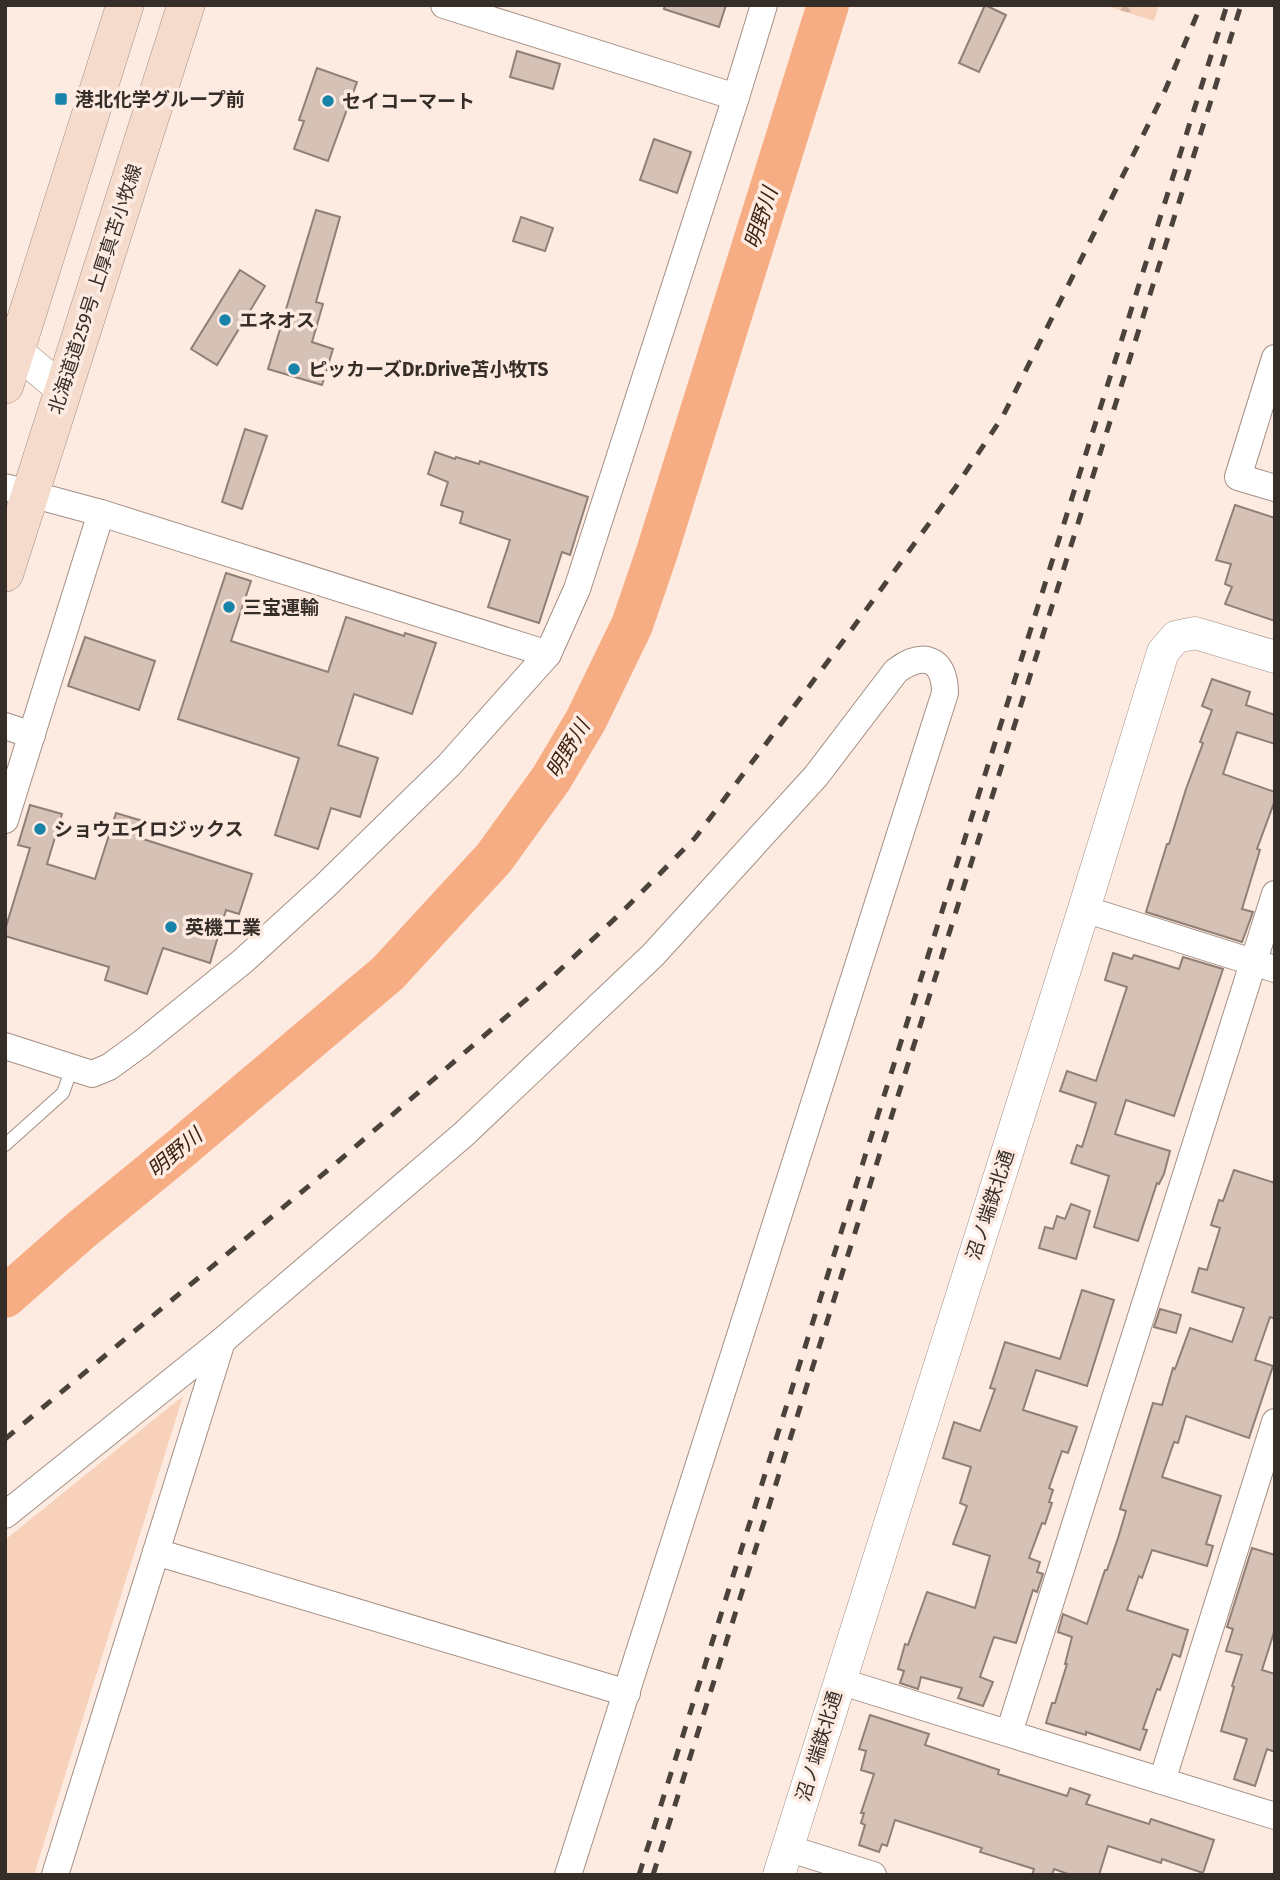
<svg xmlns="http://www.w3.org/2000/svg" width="1280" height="1880" font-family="'Fira Sans','Noto Sans JP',sans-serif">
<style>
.grass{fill:#f8d1bb}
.forest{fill:url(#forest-firs)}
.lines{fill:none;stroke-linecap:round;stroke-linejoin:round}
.river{stroke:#f7ad83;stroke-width:42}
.building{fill:#d6c1b6;stroke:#927f74;stroke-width:2}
.service-casing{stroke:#a38f84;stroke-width:14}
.minor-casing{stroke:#a38f84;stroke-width:28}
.tertiary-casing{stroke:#a38f84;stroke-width:33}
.secondary-casing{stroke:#a38f84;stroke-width:38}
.service{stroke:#fff;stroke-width:12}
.minor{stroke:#fff;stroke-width:26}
.tertiary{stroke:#fff;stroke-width:32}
.secondary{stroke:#f4dbcc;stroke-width:37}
.rail{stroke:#4b423c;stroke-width:5;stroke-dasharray:12 12;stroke-linecap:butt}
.poi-dot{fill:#1782aa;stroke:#fdebe2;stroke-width:2.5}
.labels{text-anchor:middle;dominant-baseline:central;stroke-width:7;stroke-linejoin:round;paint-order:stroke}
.poi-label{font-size:19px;font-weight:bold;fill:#352d28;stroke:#fdebe2;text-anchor:start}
.street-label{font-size:19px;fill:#352d28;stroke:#fdebe2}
.water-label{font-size:21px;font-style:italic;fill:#3f2210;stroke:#fdebe2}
</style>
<defs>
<pattern id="forest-firs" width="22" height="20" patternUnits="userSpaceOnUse" patternTransform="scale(1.75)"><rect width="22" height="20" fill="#f8d1bb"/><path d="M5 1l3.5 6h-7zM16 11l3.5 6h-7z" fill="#d5b4a1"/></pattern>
</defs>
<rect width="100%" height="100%" fill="#fdebe2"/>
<!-- grass -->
<path class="grass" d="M183,1396l-149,479h-29v-335z"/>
<!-- forest -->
<path class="forest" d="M1104,5h55l-5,16z"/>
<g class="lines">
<!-- river -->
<path class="river" d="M5,1297l76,-67 99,-81 208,-176 106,-115 57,-79 35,-59 46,-95 25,-73 171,-547"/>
</g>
<!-- building -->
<g class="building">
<path d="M665,5h61l-7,22 -55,-18z"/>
<path d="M985,5l21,10 -27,57 -20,-9z"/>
<path d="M517,51l43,13 -7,25 -43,-12z"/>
<path d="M317,68l40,14 -29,79 -34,-12 10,-28 -5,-1z"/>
<path d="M654,139l37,13 -14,41 -37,-13z"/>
<path d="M316,210l24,7 -24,85 7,2 -11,38 21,7 -11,36 -54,-16z"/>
<path d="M521,217l32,11 -8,23 -32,-10z"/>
<path d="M240,270l25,16 -48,79 -26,-16z"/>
<path d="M245,429l22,7 -25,73 -20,-7z"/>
<path d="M435,452l20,7 1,-2 23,7 1,-3 108,36 -18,58 -8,-3 -23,71 -51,-16 22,-67 -50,-17 3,-11 -22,-7 7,-23 -20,-8z"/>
<path d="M1235,505l40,13v103l-50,-17 7,-17 -7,-3 6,-20 -15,-4z"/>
<path d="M226,573l25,8 -20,60 97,31 18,-55 58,19 1,-3 31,10 -24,71 -58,-20 -16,51 40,13 -18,59 -29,-9 -13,41 -43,-14 24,-77 -121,-39z"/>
<path d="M85,637l70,24 -16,49 -71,-24z"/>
<path d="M1212,679l38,13 -4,13 29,10v29l-38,-12 -14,42 52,18v8l-18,49 3,1 -18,59 11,3 -11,30 -96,-30 21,-68h2l17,-55 17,-46 -3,-1 12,-32 -10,-4z"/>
<path d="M30,805l32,9 -15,50 48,15 21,-66 30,9 -6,16 112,36 -13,40 -13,-4 -16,53 -47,-15 -16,46 -42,-14 4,-13 -104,-31v-6l25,-82 -12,-3z"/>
<path d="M1113,953l19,6 2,-4 45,14 4,-12 40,12 -49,147 -48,-16 -11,34 55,17 -6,23 -5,10 -2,-1 -19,58 -44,-14 15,-51 -38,-13 6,-18 5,2 14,-44 -36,-12 7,-20 29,10 31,-94 -22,-7z"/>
<path d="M1234,1170l41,13v136l-5,-2 -15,43 18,6 -24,72 -63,-22 -8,27 -4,-1 -12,35 59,19 -15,48 7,2 -6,20 -55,-16 -10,28 -3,-2 -12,34 61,20 -8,27 -7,-3 -13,36 -3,-1 -14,40 4,1 -7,20 -54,-18v3l-40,-12 6,-20h3l12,-39h-2l7,-27 -14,-5 5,-18 24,10 18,-54h2l11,-32 8,-27 -6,-2 33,-106 9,2 11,-37 2,1 15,-41 42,14 12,-34 -52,-16 7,-24 8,2 13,-42 -9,-3 8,-25 4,1z"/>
<path d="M1071,1204l19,7 -14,48 -37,-11 6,-21 8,2 4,-13 8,3z"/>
<path d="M1082,1290l32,10 -27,86 -51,-16 -13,40 54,17 -9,26 -6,-2 -13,37 4,2 -4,12 3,1 -7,21 -3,-1 -13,35 11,4 -3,10 6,2 -6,18 -4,-2 -17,53 -22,-6 -14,40 13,5 -10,24 -25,-8 4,-10 -41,-11 -3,12 -18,-6 4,-12 -6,-2 7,-25 3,1 19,-53 48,16 15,-52 -37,-12 14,-38 -7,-3 11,-36 -28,-9 11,-36 26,9 15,-42 -5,-1 15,-46 55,17z"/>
<path d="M1160,1309l21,6 -5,18 -22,-6z"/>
<path d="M1252,1548l23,7v74l-13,41 13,4v78l-8,-3 -12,37 -21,-7 13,-40 -26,-8 13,-44 -2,-1 10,-31 -16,-4 7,-22 -6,-2z"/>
<path d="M870,1715l59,19 -4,11 74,25 -1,4 69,22 3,-8 20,7 -4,9 63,20 2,-5 63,21 -11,33 -41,-14 -1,4 -53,-17 -9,29h-28l-17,-6 -2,6h-20l2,-6 -54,-17 2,-4 -87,-28 -8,26 -5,-2 -3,8 -20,-7 6,-20 -4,-2 3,-10h-3l13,-39 -13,-4 5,-19 -7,-2z"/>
</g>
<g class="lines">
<!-- service casing -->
<g class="service-casing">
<path id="service" d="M5,1145l58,-52 9,-25"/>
</g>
<!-- minor casing -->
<g class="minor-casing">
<g id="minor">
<path d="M444,5l292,92"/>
<path d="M1275,358l-37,119 37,11"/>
<path d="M5,487l96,26"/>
<path d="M5,726l27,9"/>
<path d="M5,820l96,-307 447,141"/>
<path d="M1084,909l191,60"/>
<path d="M5,1046l87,28 17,-7 33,-24 101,-82 82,-75 124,-121 99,-111 29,-65 159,-492 28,-92"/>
<path d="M5,1515l217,-174 242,-207 189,-179 163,-179 80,-105c26,-20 49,-14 49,22l-377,1182"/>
<path d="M156,1552l471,141"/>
<path d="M839,1681l436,135"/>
<path d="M1009,1733l266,-839"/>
<path d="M1162,1781l113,-359"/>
<path d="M787,1848l86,27"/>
<path d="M55,1875l167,-534"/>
</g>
</g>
<!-- tertiary casing -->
<g class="tertiary-casing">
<g id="tertiary">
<path d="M5,347l10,3 48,40"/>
<path d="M779,1875l305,-966 79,-257 13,-15 19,-4 80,24"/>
</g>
</g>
<!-- secondary casing -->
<g class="secondary-casing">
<g id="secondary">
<path d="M5,385l120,-380"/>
<path d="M5,573l181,-568"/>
</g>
</g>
<!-- service -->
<use href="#service" class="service"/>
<!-- minor -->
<use href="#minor" class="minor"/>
<!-- tertiary -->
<use href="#tertiary" class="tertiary"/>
<!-- secondary -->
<use href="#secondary" class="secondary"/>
<!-- rail -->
<g class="rail">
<path d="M5,1439l329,-274 215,-185 73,-68 73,-74 149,-198 111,-152 48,-72 161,-323 37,-88"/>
<path d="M639,1875l588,-1870"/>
<path d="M653,1875l588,-1870"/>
</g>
</g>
<!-- markers -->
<g class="poi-dot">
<rect x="54" y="92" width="14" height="14" rx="3.5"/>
<circle cx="328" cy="101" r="7"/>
<circle cx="225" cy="320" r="7"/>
<circle cx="294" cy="369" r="7"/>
<circle cx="229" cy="607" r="7"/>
<circle cx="40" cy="829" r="7"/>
<circle cx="171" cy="927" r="7"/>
</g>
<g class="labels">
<!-- poi labels -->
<g class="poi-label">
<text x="75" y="99">港北化学グループ前</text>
<text x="342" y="101">セイコーマート</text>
<text x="239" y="320">エネオス</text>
<text x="308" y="369">ピッカーズDr.Drive苫小牧TS</text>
<text x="243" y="607">三宝運輸</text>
<text x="54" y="829">ショウエイロジックス</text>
<text x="185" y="927">英機工業</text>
</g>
<!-- street labels -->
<g class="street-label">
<text transform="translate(95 289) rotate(-72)">北海道道259号 上厚真苫小牧線</text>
<text transform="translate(990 1205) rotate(-72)">沼ノ端鉄北通</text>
<text transform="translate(819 1746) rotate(-73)">沼ノ端鉄北通</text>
</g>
<!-- water labels -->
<g class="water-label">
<text transform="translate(761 218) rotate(-72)">明野川</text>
<text transform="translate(568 749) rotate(-59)">明野川</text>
<text transform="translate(175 1153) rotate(-40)">明野川</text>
</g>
</g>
<!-- border -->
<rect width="1280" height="1880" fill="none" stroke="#352d28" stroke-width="14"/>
</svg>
